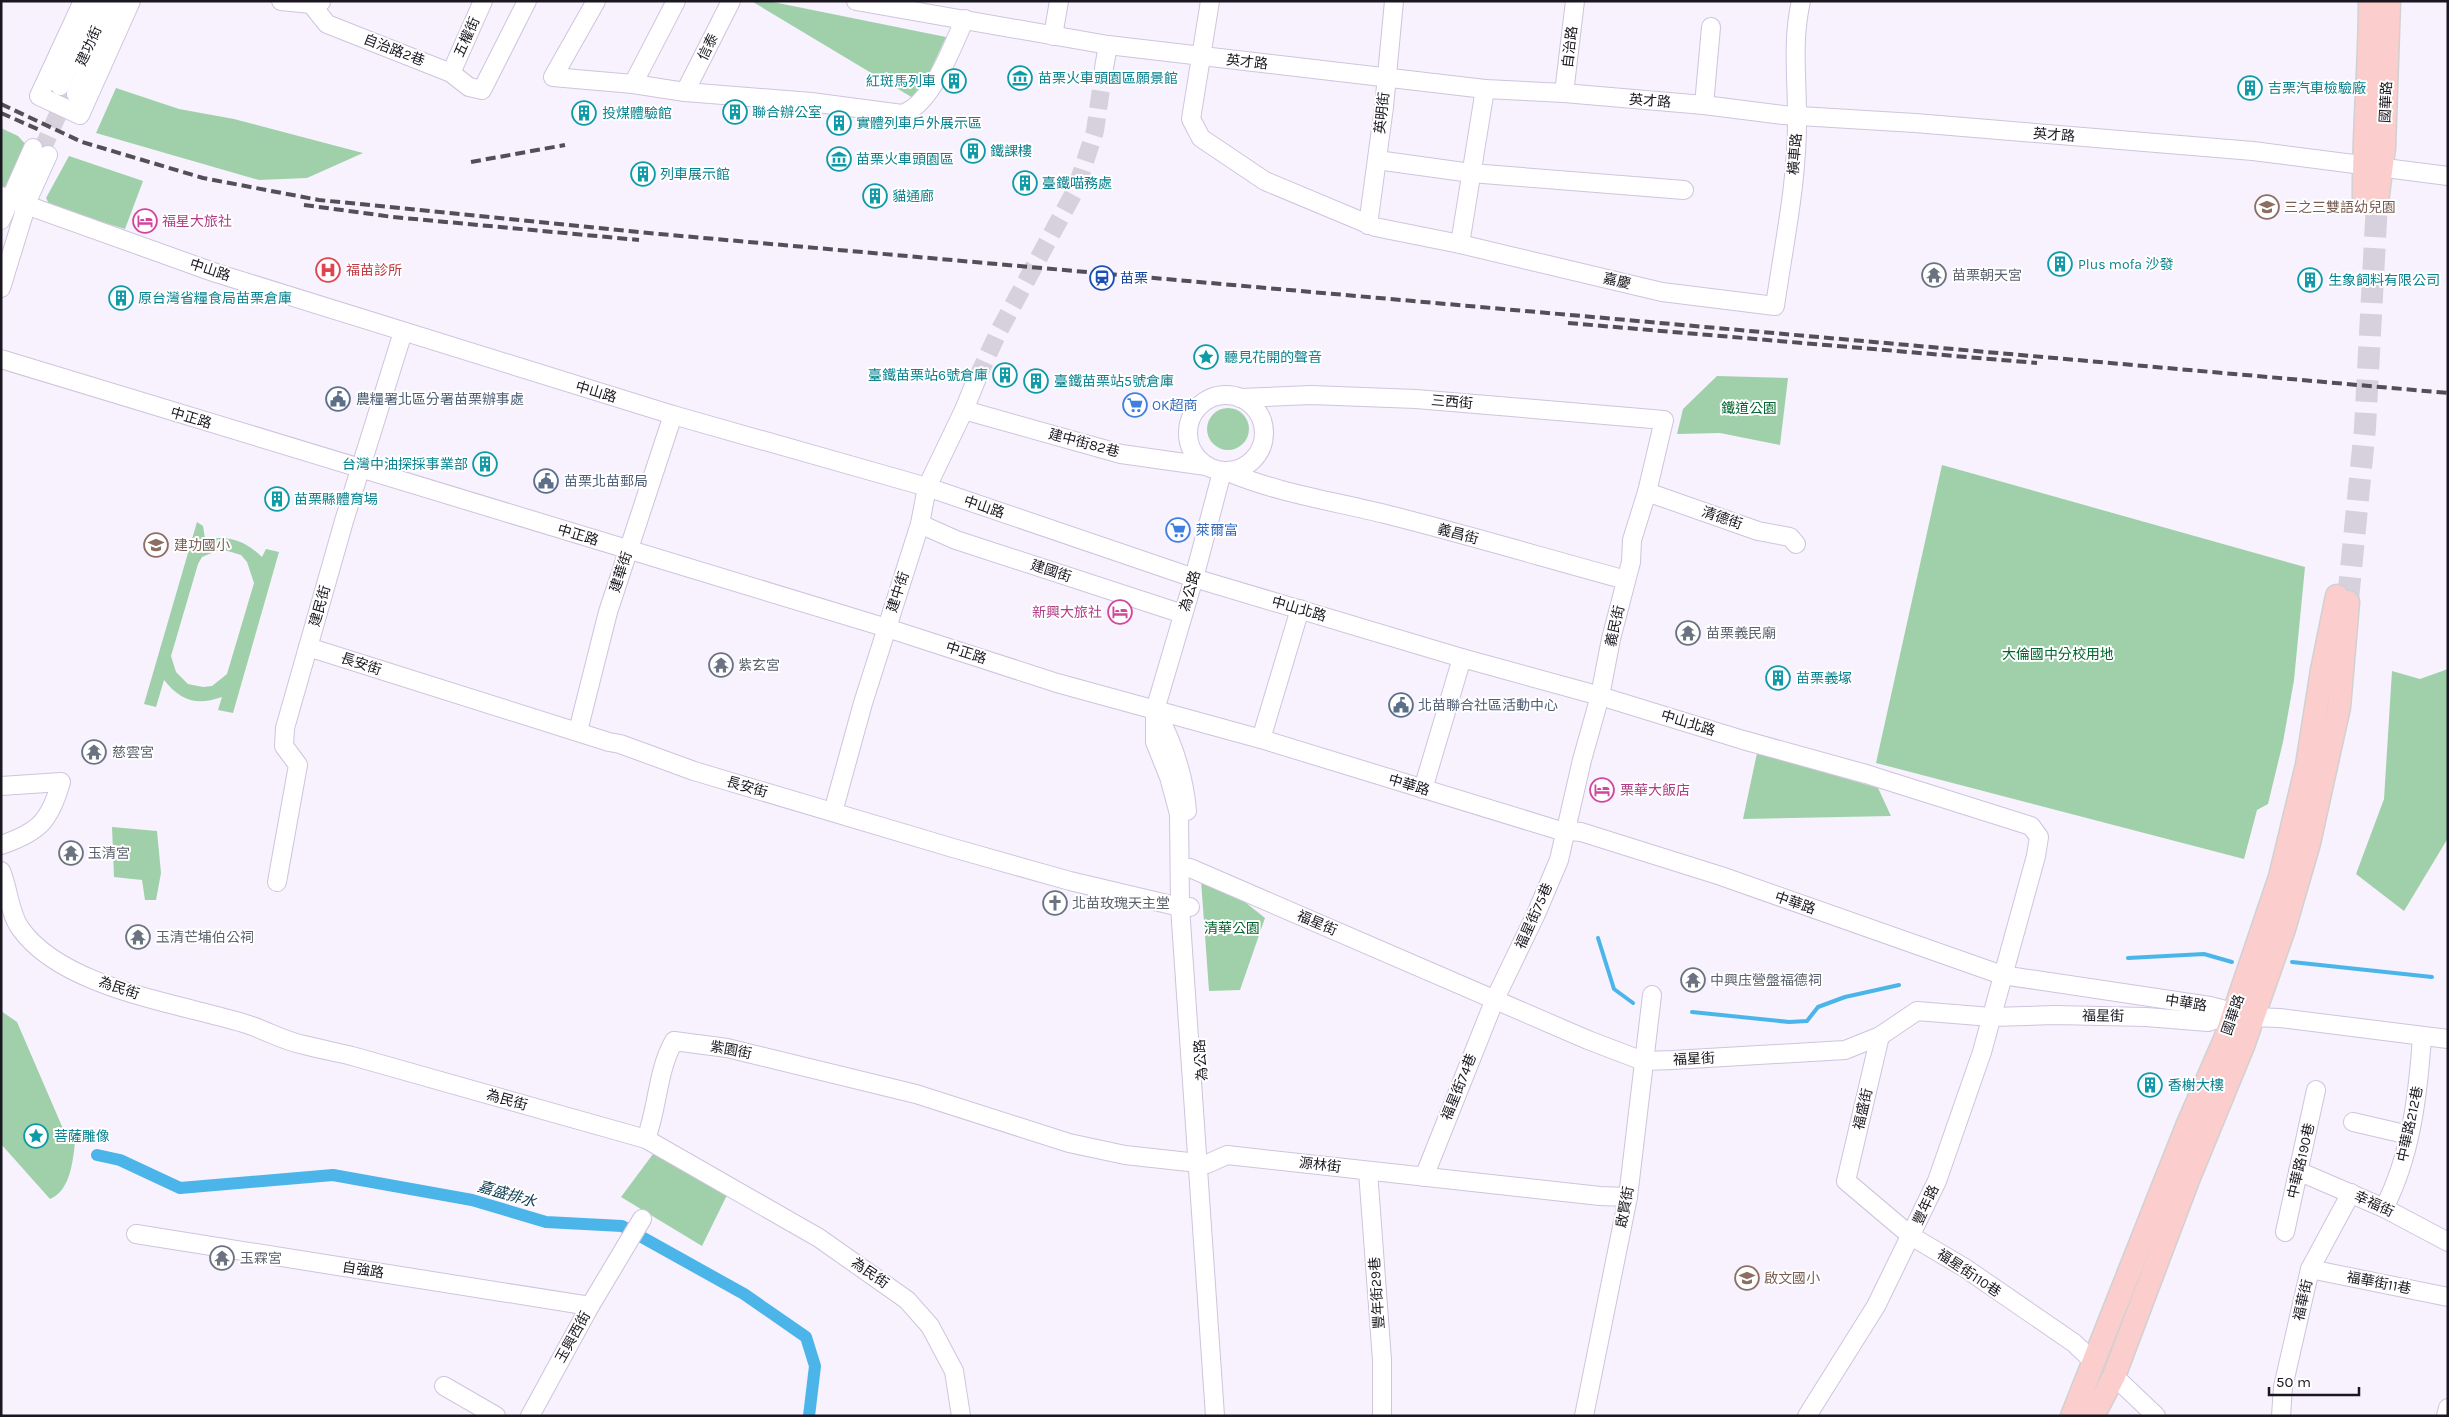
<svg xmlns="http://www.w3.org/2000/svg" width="2449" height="1417" font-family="Karla,'Noto Sans TC',sans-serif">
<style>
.green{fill:#a0d0aa;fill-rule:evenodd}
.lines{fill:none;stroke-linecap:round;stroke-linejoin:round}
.stream{stroke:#4bb5e9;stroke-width:4}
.canal{stroke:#4bb5e9;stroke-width:12}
.minor-tunnel{stroke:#d6d1dc;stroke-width:18;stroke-dasharray:18 9;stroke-linecap:butt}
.major-tunnel{stroke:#d6d1dc;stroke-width:22;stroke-dasharray:22 11;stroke-linecap:butt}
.minor-casing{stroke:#cfc4dd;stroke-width:20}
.major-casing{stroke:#d1d1d2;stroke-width:25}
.minor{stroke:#fff;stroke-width:18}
.major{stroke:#fbcdcc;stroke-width:22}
.rail{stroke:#534e58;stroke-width:4;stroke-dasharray:10 5;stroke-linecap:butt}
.labels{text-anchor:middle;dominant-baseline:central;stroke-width:4;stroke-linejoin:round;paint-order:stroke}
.street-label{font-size:14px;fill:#1b1720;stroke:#fff}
.culture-label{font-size:14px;fill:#0d838f;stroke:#fff;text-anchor:start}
.education-label{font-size:14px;fill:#785e54;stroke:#fff;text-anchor:start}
.hotel-label{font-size:14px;fill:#b23c85;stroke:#fff;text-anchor:start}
.health-label{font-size:14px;fill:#be3a42;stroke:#fff;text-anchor:start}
.worship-label{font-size:14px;fill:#5b616d;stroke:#fff;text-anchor:start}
.transit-label{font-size:14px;fill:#164399;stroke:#fff;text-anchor:start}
.service-label{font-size:14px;fill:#4e5e75;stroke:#fff;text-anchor:start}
.shop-label{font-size:14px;fill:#366cbe;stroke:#fff;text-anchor:start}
.park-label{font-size:14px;fill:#00662d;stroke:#fff}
.water-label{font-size:15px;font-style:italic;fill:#134056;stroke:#fff}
</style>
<rect width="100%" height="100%" fill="#f7f2fd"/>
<!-- green -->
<g class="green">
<path d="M768,1l178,36 -27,58 -6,3 -160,-96z"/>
<path d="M116,88l63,21 55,10 129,34 -56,25 -48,2 -163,-47z"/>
<path d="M1,128l17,8 10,11 -23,44 -4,-2z"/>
<path d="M69,156l74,25 -18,48 -75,-23 -4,-8z"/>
<path d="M1717,376l71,2 -8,67 -60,-12 -43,1 6,-25z"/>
<circle cx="1228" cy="429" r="21"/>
<path d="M1942,465l363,102 -11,113 -11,62 -15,62 -11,6 -13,49 -368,-96z"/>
<path d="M197,522l6,4 2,13c25,-3 39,1 57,18l4,-8 13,3 -46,161 -15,-3 4,-13c-26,9 -41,4 -58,-17l-8,27 -12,-3zM221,549l20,6 6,7 7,21 -27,91 -15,12 -9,1 -15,-3 -12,-12 -5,-16 27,-92 4,-7z"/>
<path d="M2448,669v169l-44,73 -48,-37 28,-75 8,-128 28,8z"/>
<path d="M1757,753l121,35 13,28 -148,3z"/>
<path d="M112,827l45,4 4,42 -5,27h-11l-3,-20 -28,-3z"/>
<path d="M1201,880l35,15 29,23 -25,72 -31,1z"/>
<path d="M1,1011l16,11 47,109 11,11c-2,19 -5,49 -25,57l-49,-55z"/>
<path d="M656,1150l72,43 -26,53 -81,-49z"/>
</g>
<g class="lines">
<!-- stream -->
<g class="stream">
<path d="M1598,938l16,51 19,14"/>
<path d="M2128,958l76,-4 28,8"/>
<path d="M2292,962l140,15"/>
<path d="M1692,1012l97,10 18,-1 11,-14 27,-10 54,-12"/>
</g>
<!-- canal -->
<path class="canal" d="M97,1155l23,5 60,28 153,-13 139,25 74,22 76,4 122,68 62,43 9,29 -6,50"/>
<!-- minor-tunnel -->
<g class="minor-tunnel">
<path d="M41,152l28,-62"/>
<path d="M10,223l11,-30"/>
<path d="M977,378l22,-47 77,-142 19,-58 9,-63"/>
</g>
<!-- major-tunnel -->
<path class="major-tunnel" d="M2348,599l17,-171 12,-226"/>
<!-- minor casing -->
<g class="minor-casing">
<g id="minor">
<path d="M83,1l-44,95 41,19 51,-114"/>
<path d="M281,1l30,3 10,-2"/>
<path d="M596,1l-43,76 80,7 52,8 126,10 91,12c30,-9 50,-68 63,-95"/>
<path d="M856,1l252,44 377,44 79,4 140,12 79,10 132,8 338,28 195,25"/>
<path d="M1210,1l-19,118 10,19 64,43 110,46 85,17 202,48 113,14c9,-63 23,-127 22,-191 0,-38 -5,-75 4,-114"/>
<path d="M311,4l16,20 124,49 18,14 13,3 45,-89"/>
<path d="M1053,36l6,-35"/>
<path d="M1104,68l4,-23"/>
<path d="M451,73l32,-72"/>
<path d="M633,84l43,-83"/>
<path d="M60,86l38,-85"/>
<path d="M685,92l46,-91"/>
<path d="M1564,93l11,-92"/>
<path d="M76,94l41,-93"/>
<path d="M1704,105l7,-78"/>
<path d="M1377,160l94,13 213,17"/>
<path d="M1,196l215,77 457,142 254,72 267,91 268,80 138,38 143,44 123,34 165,52 8,11 -3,19 -54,196 -45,129 -61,125 -69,110"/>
<path d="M1,220l32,-72"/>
<path d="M1368,225l16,-118 10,-106"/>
<path d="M1460,244l25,-155"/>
<path d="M1,288l28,-91 19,-42"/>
<path d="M1,359l886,269 170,55 204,56 297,91 23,2 140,44 281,99 208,31 42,11 28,1 168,21"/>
<circle cx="1226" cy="433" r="38"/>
<path d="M1240,398l71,-3 105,4 248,21 -17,72 -15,48 -1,22 -20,77 -11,57 -18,64 -23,100 -23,54 -41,85 -71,178"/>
<path d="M964,410l157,44 85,12"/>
<path d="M1228,472c50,21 104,29 157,42 80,20 160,44 241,66"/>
<path d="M1647,492l111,39 32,6 6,7"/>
<path d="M920,524l36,16 227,74"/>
<path d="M308,647l301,95 11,2 74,27 259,77 117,33 110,26h10"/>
<path d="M1157,713c17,32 27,62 30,98"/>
<path d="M578,731l30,-119 65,-197"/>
<path d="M1261,739l39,-130"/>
<path d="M1,786l60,-4c-11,38 -21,50 -60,63"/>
<path d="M1423,789l39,-131"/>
<path d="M833,812l30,-109 57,-179 7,-37 37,-77 13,-32"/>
<path d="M1180,868h10l398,172 55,21 30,-1 172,-10 35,-14 37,-25 74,6 64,-2 91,2 62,5 26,-9"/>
<path d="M1,871c8,19 8,41 19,57 42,60 157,75 223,95 21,6 40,18 61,22 16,4 32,7 48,11l294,83 173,99 88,62 23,26 24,45 7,45"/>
<path d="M277,882l21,-117 -14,-19 1,-18 59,-207 59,-189"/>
<path d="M1880,1036l-34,145 65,55 54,32 109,75 20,19"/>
<path d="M2353,1122l56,13"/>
<path d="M646,1139c12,-32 11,-68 28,-98l53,7 189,46 153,49 56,12 82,9 20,-9 373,41 28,1"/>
<path d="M1368,1171l14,189v56"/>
<path d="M2298,1171l86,37 64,34"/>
<path d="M2384,1208c27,-52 34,-113 38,-171"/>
<path d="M2285,1232l31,-142"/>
<path d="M136,1234l454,72"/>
<path d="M2310,1269l138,28"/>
<path d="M2114,1376l42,40"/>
<path d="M444,1386l52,30"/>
<path d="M530,1416l60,-110 52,-87"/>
<path d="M1215,1416l-35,-509 -1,-93 -10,-37 -14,-35v-32l39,-132 28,-106"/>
<path d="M1584,1416l44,-219 24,-202"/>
<path d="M2281,1416l2,-29 27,-118 41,-76"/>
<path d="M2446,1416l2,-8"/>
</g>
</g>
<!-- major casing -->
<g class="major-casing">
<g id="major">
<path d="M2364,201c-1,-66 6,-133 6,-200"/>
<path d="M2377,202l7,-54 5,-147"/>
<path d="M2072,1416l115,-290 38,-87 55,-162 27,-112 15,-95 15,-74"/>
<path d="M2093,1416l21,-40 74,-196 55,-134 41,-117 25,-86 30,-136 9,-105"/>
</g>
</g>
<!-- minor -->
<use href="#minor" class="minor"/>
<!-- major -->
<use href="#major" class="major"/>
<!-- rail -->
<g class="rail">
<path d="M1,104l81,38 121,36 116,22 340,34 1789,159"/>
<path d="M1,113l41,18"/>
<path d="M471,162l94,-17"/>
<path d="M304,205l89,12 246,23"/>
<path d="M1568,323l469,40"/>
</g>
</g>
<!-- icons -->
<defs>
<g id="museum-ring" transform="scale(1.25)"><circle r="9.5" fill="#fff" stroke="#0f9aa8" stroke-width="1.5"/><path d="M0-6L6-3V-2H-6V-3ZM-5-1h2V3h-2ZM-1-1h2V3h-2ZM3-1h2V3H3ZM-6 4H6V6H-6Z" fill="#0f9aa8"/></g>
<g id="building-ring" transform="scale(1.25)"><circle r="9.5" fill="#fff" stroke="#0f9aa8" stroke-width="1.5"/><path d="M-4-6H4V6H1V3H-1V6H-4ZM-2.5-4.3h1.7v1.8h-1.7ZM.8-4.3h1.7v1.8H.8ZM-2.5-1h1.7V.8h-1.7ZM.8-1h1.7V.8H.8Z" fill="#0f9aa8"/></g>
<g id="school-ring" transform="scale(1.25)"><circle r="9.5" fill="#fff" stroke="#8d6e63" stroke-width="1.5"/><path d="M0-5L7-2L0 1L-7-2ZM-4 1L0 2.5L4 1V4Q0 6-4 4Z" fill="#8d6e63"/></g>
<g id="hotel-ring" transform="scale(1.25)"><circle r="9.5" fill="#fff" stroke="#d1479c" stroke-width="1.5"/><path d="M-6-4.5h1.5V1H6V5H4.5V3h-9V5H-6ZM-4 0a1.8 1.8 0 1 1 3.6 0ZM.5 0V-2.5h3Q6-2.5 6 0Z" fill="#d1479c"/></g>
<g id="hospital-ring" transform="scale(1.25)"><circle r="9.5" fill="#fff" stroke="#e0444e" stroke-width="1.5"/><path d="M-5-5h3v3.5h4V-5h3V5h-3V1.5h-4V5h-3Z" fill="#e0444e"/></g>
<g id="temple-ring" transform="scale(1.25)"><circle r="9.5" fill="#fff" stroke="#6b7280" stroke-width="1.5"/><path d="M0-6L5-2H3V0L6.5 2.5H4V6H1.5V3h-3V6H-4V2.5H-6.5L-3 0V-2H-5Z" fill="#6b7280"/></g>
<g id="station-ring" transform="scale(1.25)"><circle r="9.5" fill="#fff" stroke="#1a4fb4" stroke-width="1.5"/><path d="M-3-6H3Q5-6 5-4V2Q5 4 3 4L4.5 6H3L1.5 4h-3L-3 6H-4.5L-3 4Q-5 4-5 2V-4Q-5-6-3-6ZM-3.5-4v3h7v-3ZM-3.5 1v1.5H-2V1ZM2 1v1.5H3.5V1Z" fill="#1a4fb4"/></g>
<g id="sight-ring" transform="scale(1.25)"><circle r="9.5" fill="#fff" stroke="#0f9aa8" stroke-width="1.5"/><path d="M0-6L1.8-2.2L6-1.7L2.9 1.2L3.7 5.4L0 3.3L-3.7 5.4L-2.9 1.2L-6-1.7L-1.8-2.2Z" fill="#0f9aa8"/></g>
<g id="civic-ring" transform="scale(1.25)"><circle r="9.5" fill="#fff" stroke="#5c6f8a" stroke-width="1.5"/><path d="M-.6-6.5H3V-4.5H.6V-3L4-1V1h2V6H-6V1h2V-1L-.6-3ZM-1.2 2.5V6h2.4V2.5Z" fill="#5c6f8a"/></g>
<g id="supermarket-ring" transform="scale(1.25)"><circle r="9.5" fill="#fff" stroke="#3f7fe0" stroke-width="1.5"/><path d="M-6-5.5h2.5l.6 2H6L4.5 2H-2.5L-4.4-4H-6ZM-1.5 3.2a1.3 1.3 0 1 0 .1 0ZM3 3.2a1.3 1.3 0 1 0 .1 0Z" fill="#3f7fe0"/></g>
<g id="church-ring" transform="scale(1.25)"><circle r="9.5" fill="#fff" stroke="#6b7280" stroke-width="1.5"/><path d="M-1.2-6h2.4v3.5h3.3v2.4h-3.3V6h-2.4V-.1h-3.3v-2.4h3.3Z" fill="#6b7280"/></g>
</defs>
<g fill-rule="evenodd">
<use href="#museum-ring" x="1020" y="78"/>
<use href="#building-ring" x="954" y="81"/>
<use href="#building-ring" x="2250" y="88"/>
<use href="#building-ring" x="735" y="112"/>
<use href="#building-ring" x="584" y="113"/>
<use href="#building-ring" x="839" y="123"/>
<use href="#building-ring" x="973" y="151"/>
<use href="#museum-ring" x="839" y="159"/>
<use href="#building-ring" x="643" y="174"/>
<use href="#building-ring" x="1025" y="183"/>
<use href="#building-ring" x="875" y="196"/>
<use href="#school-ring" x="2267" y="207"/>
<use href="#hotel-ring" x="145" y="221"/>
<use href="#building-ring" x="2060" y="264"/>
<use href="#hospital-ring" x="328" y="270"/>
<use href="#temple-ring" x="1934" y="275"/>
<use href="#station-ring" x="1102" y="278"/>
<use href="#building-ring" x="2310" y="280"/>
<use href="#building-ring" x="121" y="298"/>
<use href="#sight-ring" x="1206" y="357"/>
<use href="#building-ring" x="1005" y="375"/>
<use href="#building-ring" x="1036" y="381"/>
<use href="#civic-ring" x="338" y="399"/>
<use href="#supermarket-ring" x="1135" y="405"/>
<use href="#building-ring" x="485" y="464"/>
<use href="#civic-ring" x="546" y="481"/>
<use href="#building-ring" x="277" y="499"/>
<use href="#supermarket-ring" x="1178" y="530"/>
<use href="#school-ring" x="156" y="545"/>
<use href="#hotel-ring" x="1120" y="612"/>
<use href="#temple-ring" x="1688" y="633"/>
<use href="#temple-ring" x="721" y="665"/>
<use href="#building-ring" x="1778" y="678"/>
<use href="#civic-ring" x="1401" y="705"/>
<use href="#temple-ring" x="94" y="752"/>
<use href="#hotel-ring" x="1602" y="790"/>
<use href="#temple-ring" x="71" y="853"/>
<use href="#church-ring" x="1055" y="903"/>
<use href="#temple-ring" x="138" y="937"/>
<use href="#temple-ring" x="1693" y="980"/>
<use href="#building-ring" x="2150" y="1085"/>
<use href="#sight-ring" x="36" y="1136"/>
<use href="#temple-ring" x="222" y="1258"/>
<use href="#school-ring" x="1747" y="1278"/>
</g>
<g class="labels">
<!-- street labels -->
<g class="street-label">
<text transform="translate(467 37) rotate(-66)">五權街</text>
<text transform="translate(89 46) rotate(-66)">建功街</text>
<text transform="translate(708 47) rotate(-64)">信泰</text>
<text transform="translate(1570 47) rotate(-83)">自治路</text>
<text transform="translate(394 50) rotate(21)">自治路2巷</text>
<text transform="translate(1247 62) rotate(6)">英才路</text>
<text transform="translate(1650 101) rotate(4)">英才路</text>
<text transform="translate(2386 102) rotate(-87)">國華路</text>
<text transform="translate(1382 113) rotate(-84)">英明街</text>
<text transform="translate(2054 135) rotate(4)">英才路</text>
<text transform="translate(1795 154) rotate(-85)">橫車路</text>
<text transform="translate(210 270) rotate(18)">中山路</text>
<text transform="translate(1617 281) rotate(13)">嘉慶</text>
<text transform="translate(596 392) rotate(17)">中山路</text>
<text transform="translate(1452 402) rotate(5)">三西街</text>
<text transform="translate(191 418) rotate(17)">中正路</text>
<text transform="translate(1084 443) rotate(15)">建中街82巷</text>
<text transform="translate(984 507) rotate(19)">中山路</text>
<text transform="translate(1722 518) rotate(19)">清德街</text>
<text transform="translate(1458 534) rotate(15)">義昌街</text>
<text transform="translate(578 535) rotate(17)">中正路</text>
<text transform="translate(1051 571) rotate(18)">建國街</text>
<text transform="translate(621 572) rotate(-72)">建華街</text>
<text transform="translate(1190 591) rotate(-74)">為公路</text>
<text transform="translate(898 592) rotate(-72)">建中街</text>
<text transform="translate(320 606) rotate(-74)">建民街</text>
<text transform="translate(1299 609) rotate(16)">中山北路</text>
<text transform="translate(1615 626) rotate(-77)">義民街</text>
<text transform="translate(966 653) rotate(18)">中正路</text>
<text transform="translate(361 664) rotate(18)">長安街</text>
<text transform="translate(1688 723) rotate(17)">中山北路</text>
<text transform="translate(1409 785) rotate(17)">中華路</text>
<text transform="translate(747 787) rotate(16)">長安街</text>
<text transform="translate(1795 903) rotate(19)">中華路</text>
<text transform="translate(1534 916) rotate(-66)">福星街75巷</text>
<text transform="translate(1317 923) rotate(23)">福星街</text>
<text transform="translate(119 988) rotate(19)">為民街</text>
<text transform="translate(2186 1003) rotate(9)">中華路</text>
<text transform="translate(2233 1015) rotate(-71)">國華路</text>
<text transform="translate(2103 1016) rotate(1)">福星街</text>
<text transform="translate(731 1050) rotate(11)">紫園街</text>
<text transform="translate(1694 1059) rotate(-3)">福星街</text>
<text transform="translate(1201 1060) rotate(-94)">為公路</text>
<text transform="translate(1459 1087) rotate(-68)">福星街74巷</text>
<text transform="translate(507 1100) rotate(16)">為民街</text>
<text transform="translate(1863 1109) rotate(-77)">福盛街</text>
<text transform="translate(2410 1124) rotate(-78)">中華路212巷</text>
<text transform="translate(2301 1161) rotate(-77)">中華路190巷</text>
<text transform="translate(1320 1165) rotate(7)">源林街</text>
<text transform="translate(2374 1204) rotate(25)">幸福街</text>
<text transform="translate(1926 1205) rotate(-65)">豐年路</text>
<text transform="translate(1625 1207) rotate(-80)">啟賢街</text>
<text transform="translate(363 1270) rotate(9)">自強路</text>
<text transform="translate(870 1273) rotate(35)">為民街</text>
<text transform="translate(1969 1273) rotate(34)">福星街110巷</text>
<text transform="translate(2379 1283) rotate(11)">福華街11巷</text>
<text transform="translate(1377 1293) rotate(-94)">豐年街29巷</text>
<text transform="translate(2303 1300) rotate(-77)">福華街</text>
<text transform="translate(573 1337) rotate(-61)">玉興西街</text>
</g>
<!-- culture labels -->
<g class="culture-label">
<text x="1038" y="78">苗栗火車頭園區願景館</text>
<text x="936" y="81" text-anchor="end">紅斑馬列車</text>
<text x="2268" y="88">吉栗汽車檢驗廠</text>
<text x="752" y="112">聯合辦公室</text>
<text x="602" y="113">投煤體驗館</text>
<text x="856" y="123">實體列車戶外展示區</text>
<text x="990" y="151">鐵課樓</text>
<text x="856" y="159">苗栗火車頭園區</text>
<text x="660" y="174">列車展示館</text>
<text x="1042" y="183">臺鐵喵務處</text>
<text x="892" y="196">貓通廊</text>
<text x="2078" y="264">Plus mofa 沙發</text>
<text x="2328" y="280">生象飼料有限公司</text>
<text x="138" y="298">原台灣省糧食局苗栗倉庫</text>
<text x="1224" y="357">聽見花開的聲音</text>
<text x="988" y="375" text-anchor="end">臺鐵苗栗站6號倉庫</text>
<text x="1054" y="381">臺鐵苗栗站5號倉庫</text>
<text x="468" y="464" text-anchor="end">台灣中油探採事業部</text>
<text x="294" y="499">苗栗縣體育場</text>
<text x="1796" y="678">苗栗義塚</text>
<text x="2168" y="1085">香榭大樓</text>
<text x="54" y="1136">菩薩雕像</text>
</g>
<!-- education labels -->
<g class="education-label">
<text x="2284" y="207">三之三雙語幼兒園</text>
<text x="174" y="545">建功國小</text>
<text x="1764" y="1278">啟文國小</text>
</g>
<!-- hotel labels -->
<g class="hotel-label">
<text x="162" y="221">福星大旅社</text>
<text x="1102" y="612" text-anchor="end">新興大旅社</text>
<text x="1620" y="790">栗華大飯店</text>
</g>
<!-- health labels -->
<g class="health-label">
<text x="346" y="270">福苗診所</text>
</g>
<!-- worship labels -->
<g class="worship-label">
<text x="1952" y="275">苗栗朝天宮</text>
<text x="1706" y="633">苗栗義民廟</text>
<text x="738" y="665">紫玄宮</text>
<text x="112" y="752">慈雲宮</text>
<text x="88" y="853">玉清宮</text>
<text x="1072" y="903">北苗玫瑰天主堂</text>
<text x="156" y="937">玉清芒埔伯公祠</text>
<text x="1710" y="980">中興庒營盤福德祠</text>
<text x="240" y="1258">玉霖宮</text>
</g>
<!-- transit labels -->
<g class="transit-label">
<text x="1120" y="278">苗栗</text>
</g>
<!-- service labels -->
<g class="service-label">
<text x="356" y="399">農糧署北區分署苗栗辦事處</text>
<text x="564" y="481">苗栗北苗郵局</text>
<text x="1418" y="705">北苗聯合社區活動中心</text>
</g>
<!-- shop labels -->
<g class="shop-label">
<text x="1152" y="405">OK超商</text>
<text x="1196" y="530">萊爾富</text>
</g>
<!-- park labels -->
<g class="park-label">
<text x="1749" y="408">鐵道公園</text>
<text x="2058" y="654">大倫國中分校用地</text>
<text x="1232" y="928">清華公園</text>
</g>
<!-- water labels -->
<g class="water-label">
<text transform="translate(507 1194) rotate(16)">嘉盛排水</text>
</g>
</g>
<!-- border -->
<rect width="2449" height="1417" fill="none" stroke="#1b1720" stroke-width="5"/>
<!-- scale -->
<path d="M2269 1387v8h90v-8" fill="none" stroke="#1b1720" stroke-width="2.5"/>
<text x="2276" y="1387" font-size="15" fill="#1b1720" stroke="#ffffff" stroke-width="4" paint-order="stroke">50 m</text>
</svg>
